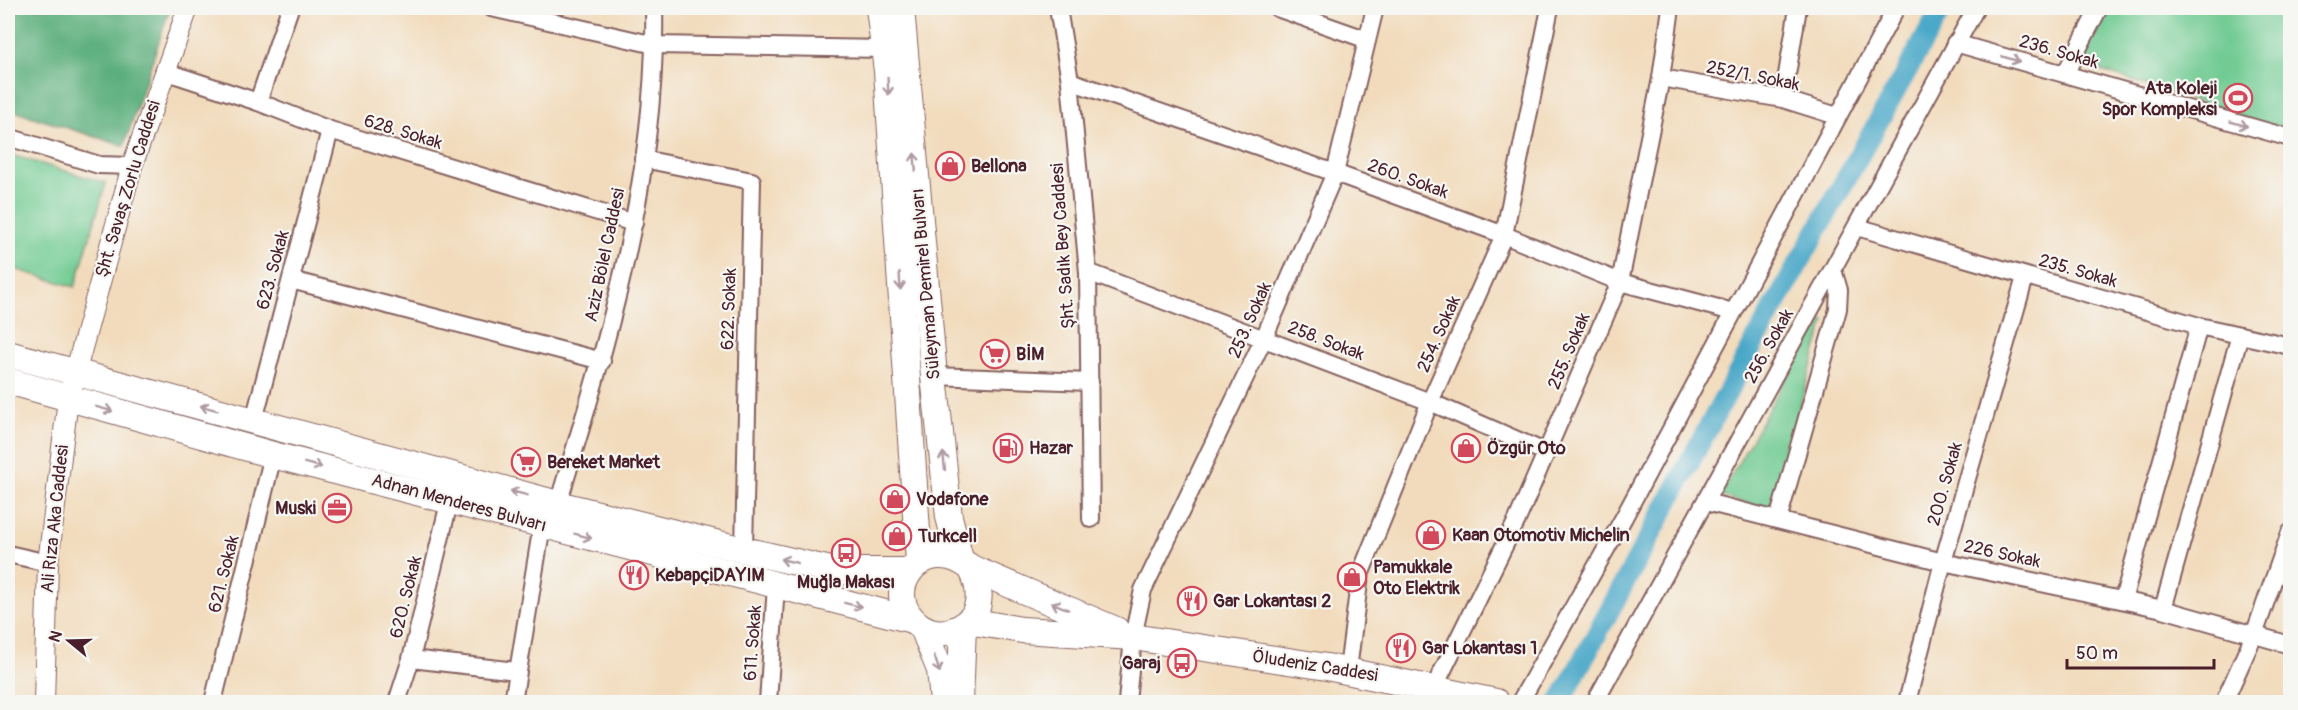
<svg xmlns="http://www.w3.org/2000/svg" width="2298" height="710" font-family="Pangolin,sans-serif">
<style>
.green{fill:#71cb93;stroke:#5e755f;stroke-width:1.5}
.forest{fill:#5caf7d;stroke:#536754;stroke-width:1.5}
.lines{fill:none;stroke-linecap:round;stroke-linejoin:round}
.canal{stroke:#49a7c8;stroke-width:21}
.minor-casing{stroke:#85615e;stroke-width:20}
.tertiary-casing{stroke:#85615e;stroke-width:22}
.primary-casing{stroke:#85615e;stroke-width:28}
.minor{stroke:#fff;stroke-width:16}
.tertiary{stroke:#fff;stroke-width:20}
.primary{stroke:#fff;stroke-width:26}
.oneway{stroke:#ae9aa0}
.labels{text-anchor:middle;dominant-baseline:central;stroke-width:4.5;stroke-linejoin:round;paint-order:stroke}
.street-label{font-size:18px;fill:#4a1f2b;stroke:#f6f6f2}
.poi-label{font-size:18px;font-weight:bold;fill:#4a1f2b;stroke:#f6f6f2;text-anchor:start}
</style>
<rect width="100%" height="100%" fill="#f6f6f2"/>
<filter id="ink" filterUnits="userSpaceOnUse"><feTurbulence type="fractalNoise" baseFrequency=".0167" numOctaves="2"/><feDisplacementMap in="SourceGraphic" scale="12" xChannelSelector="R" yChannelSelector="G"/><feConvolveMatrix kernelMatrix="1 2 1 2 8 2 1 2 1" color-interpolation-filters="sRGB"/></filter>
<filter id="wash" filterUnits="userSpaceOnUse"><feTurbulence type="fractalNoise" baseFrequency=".008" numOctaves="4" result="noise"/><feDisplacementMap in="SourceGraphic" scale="24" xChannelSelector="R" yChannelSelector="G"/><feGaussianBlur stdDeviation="1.35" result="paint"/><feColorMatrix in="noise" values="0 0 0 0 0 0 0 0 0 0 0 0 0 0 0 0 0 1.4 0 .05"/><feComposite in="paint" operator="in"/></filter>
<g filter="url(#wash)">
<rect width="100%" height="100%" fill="#f2dbbc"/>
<!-- green -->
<g class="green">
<path d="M2108,8h182v124l-209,-68z"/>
<path d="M8,154l98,29 -31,104 -67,-20z"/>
<path d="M1819,319l6,2 -56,188 -49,-13z"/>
</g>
<!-- forest -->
<path class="forest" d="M8,8h162l-46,138 -116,-37z"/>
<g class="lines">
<!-- canal -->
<path class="canal" d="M1560,702l199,-368 183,-326"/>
</g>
</g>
<g filter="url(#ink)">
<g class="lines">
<!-- minor casing -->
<g class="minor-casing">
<g id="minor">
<path d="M491,8l164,37 229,4"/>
<path d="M1058,8l12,73 18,191 3,247"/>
<path d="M1277,8l88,31"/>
<path d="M1955,43l335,95"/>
<path d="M164,71l94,31 72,28 304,93"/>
<path d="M2065,74l34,-66"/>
<path d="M1661,78l122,21 54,17"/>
<path d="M1070,81l265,92 169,62 116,47 113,30"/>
<path d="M1783,99l15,-91"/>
<path d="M258,102l32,-94"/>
<path d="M8,137l91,28 33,1"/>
<path d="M643,159l109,22 -8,369"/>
<path d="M1857,227l342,99 91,20"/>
<path d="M1088,272l342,130 117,51"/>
<path d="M291,280l311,81"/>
<path d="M934,376l156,6"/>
<path d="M254,420l76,-290"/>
<path d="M1706,502l237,60 220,47 127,36"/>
<path d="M558,504c49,-161 100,-327 96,-496"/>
<path d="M1778,520l60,-211 1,-19 -6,-20"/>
<path d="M8,554l40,9"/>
<path d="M2123,600l76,-274"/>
<path d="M2163,609l77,-274"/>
<path d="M411,659l106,12"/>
<path d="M1348,670l12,-95 70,-173 74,-167 46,-227"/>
<path d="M1434,688l83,-168 103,-238 41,-204 10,-70"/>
<path d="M213,702l60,-247"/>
<path d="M397,702l14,-43 39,-160"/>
<path d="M513,702l29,-177"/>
<path d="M768,702l8,-116"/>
<path d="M1127,702l6,-65 10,-47 121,-252 71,-165 40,-165"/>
<path d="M1520,702l103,-183 273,-511"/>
<path d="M1595,702l381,-694"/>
<path d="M1907,702l36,-140 82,-285"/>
<path d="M2224,702l30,-67 36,-102"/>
</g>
</g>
<!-- tertiary casing -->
<g class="tertiary-casing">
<path id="tertiary" d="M44,702l4,-139 20,-164 64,-233 56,-158"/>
</g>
<!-- primary casing -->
<g class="primary-casing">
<g id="primary">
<path d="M879,8l8,63 32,491"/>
<path d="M901,8l33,368 15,141 11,42"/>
<path d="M8,354l550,150 186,46 91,21h74"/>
<path d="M8,381l265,74 639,165"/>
<path d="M971,568c13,24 11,55 -20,63 -10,3 -22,1 -31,-5 -45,-32 3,-97 51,-58l145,62"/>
<path d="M968,621l54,9 111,7 194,30 169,35"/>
<path d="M923,628l17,42 3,32"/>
<path d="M960,702l3,-76"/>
</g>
</g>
<!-- minor -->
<use href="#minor" class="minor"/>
<!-- tertiary -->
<use href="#tertiary" class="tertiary"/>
<!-- primary -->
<use href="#primary" class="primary"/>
</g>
<!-- one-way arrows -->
<defs><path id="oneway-shaft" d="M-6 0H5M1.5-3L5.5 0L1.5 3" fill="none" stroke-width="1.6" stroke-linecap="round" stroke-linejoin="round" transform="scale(1.5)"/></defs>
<g class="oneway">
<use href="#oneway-shaft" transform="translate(2011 59) rotate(16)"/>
<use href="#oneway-shaft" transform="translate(888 86) rotate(87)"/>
<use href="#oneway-shaft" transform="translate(2239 124) rotate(16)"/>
<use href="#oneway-shaft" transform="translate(915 162) rotate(-95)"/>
<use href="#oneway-shaft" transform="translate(900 281) rotate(87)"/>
<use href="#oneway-shaft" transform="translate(209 408) rotate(-165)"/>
<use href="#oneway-shaft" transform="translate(104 409) rotate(15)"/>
<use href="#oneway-shaft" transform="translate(944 461) rotate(-96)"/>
<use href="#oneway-shaft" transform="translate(313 465) rotate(14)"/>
<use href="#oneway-shaft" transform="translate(519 493) rotate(-165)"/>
<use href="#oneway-shaft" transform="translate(583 536) rotate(15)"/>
<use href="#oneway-shaft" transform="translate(789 561) rotate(-167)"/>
<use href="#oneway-shaft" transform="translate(853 605) rotate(14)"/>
<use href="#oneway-shaft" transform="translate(1060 606) rotate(-157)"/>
<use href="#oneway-shaft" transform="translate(937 664) rotate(72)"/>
</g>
</g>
<!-- icons -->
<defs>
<g id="stadium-ring" transform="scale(1.5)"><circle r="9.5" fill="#f6f6f2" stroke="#d1495b" stroke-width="1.5"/><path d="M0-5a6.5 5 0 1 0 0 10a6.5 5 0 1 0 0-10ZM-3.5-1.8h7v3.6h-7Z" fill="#d1495b"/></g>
<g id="shop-ring" transform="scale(1.5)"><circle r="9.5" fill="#f6f6f2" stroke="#d1495b" stroke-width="1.5"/><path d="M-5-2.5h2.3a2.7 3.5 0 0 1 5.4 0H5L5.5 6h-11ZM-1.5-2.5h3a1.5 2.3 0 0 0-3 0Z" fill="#d1495b"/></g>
<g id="supermarket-ring" transform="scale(1.5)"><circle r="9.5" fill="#f6f6f2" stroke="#d1495b" stroke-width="1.5"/><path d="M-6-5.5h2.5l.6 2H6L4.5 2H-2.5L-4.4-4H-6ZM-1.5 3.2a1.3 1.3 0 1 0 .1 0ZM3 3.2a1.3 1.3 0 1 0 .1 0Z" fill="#d1495b"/></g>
<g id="fuel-ring" transform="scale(1.5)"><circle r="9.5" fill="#f6f6f2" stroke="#d1495b" stroke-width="1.5"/><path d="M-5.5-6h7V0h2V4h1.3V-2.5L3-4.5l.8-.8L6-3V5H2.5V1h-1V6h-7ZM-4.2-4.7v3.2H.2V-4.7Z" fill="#d1495b"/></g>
<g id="office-ring" transform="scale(1.5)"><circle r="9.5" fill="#f6f6f2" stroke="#d1495b" stroke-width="1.5"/><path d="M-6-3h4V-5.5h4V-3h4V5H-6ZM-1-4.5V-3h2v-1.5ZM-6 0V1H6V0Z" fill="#d1495b"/></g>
<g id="bus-ring" transform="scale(1.5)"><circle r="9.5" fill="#f6f6f2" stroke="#d1495b" stroke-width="1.5"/><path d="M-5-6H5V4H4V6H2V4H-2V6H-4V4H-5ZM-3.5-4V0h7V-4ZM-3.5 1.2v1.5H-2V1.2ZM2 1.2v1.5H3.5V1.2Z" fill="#d1495b"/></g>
<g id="restaurant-ring" transform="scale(1.5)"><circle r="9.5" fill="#f6f6f2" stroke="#d1495b" stroke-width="1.5"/><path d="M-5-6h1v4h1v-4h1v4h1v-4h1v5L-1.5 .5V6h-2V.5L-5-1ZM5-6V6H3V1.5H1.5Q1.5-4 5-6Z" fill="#d1495b"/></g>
</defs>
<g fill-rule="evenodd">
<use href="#stadium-ring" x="2238" y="98"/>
<use href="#shop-ring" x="950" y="166"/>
<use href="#supermarket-ring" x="995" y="354"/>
<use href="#fuel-ring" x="1008" y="448"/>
<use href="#shop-ring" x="1466" y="448"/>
<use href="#supermarket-ring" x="526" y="462"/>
<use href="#shop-ring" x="895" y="499"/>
<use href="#office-ring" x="337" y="508"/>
<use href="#shop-ring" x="1431" y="535"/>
<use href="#shop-ring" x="897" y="536"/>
<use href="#bus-ring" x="846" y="553"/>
<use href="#restaurant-ring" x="634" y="575"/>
<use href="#shop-ring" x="1352" y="577"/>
<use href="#restaurant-ring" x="1192" y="601"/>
<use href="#restaurant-ring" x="1401" y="648"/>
<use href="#bus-ring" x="1182" y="663"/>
</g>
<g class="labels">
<!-- street labels -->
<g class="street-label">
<text transform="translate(2059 52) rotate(16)">236. Sokak</text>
<text transform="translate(1753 76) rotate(11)">252/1. Sokak</text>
<text transform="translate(403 132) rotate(17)">628. Sokak</text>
<text transform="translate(1408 179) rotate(20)">260. Sokak</text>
<text transform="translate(128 189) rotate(-73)">Şht. Savaş Zorlu Caddesi</text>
<text transform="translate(1063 246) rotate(-94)">Şht. Sadık Bey Caddesi</text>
<text transform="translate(605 255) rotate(-78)">Aziz Bölel Caddesi</text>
<text transform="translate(273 270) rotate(-75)">623. Sokak</text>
<text transform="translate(2078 271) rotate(16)">235. Sokak</text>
<text transform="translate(926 284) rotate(-95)">Süleyman Demirel Bulvarı</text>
<text transform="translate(729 309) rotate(-88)">622. Sokak</text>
<text transform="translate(1250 320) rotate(-66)">253. Sokak</text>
<text transform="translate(1439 334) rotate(-66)">254. Sokak</text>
<text transform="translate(1326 341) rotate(21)">258. Sokak</text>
<text transform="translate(1769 346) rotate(-61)">256. Sokak</text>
<text transform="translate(1569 351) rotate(-67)">255. Sokak</text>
<text transform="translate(1945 484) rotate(-74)">200. Sokak</text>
<text transform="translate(459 503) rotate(15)">Adnan Menderes Bulvarı</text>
<text transform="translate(55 519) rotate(-84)">Ali Rıza Aka Caddesi</text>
<text transform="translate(2002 554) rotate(12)">226 Sokak</text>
<text transform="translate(224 574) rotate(-76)">621. Sokak</text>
<text transform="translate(406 597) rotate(-76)">620. Sokak</text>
<text transform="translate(753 643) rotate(-86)">611. Sokak</text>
<text transform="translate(1315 666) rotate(9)">Öludeniz Caddesi</text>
</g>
<!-- poi labels -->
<g class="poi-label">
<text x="2217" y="88" text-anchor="end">Ata Koleji<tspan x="2217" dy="21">Spor Kompleksi</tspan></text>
<text x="971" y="166">Bellona</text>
<text x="1016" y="354">BİM</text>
<text x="1029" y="448">Hazar</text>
<text x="1487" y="448">Özgür Oto</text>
<text x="547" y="462">Bereket Market</text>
<text x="916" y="499">Vodafone</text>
<text x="316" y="508" text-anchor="end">Muski</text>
<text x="1452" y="535">Kaan Otomotiv Michelin</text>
<text x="918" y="536">Turkcell</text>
<text x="1373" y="567">Pamukkale<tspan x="1373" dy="21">Oto Elektrik</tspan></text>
<text x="655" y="575">KebapçiDAYIM</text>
<text x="846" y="582" text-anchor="middle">Muğla Makası</text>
<text x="1213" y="601">Gar Lokantası 2</text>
<text x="1422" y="648">Gar Lokantası 1</text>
<text x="1161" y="663" text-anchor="end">Garaj</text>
</g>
</g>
<!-- margin -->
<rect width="2298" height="710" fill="none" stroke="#f6f6f2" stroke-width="30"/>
<!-- north arrow -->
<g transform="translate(69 641) rotate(289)" stroke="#f6f6f2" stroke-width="4.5" paint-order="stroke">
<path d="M0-4.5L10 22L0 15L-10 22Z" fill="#4a1f2b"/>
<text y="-9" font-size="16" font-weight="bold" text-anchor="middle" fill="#4a1f2b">N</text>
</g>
<!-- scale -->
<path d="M2067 659v9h147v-9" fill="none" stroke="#4a1f2b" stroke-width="3"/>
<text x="2076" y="659" font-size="18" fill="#4a1f2b" stroke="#f6f6f2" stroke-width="4.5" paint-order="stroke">50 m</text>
</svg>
